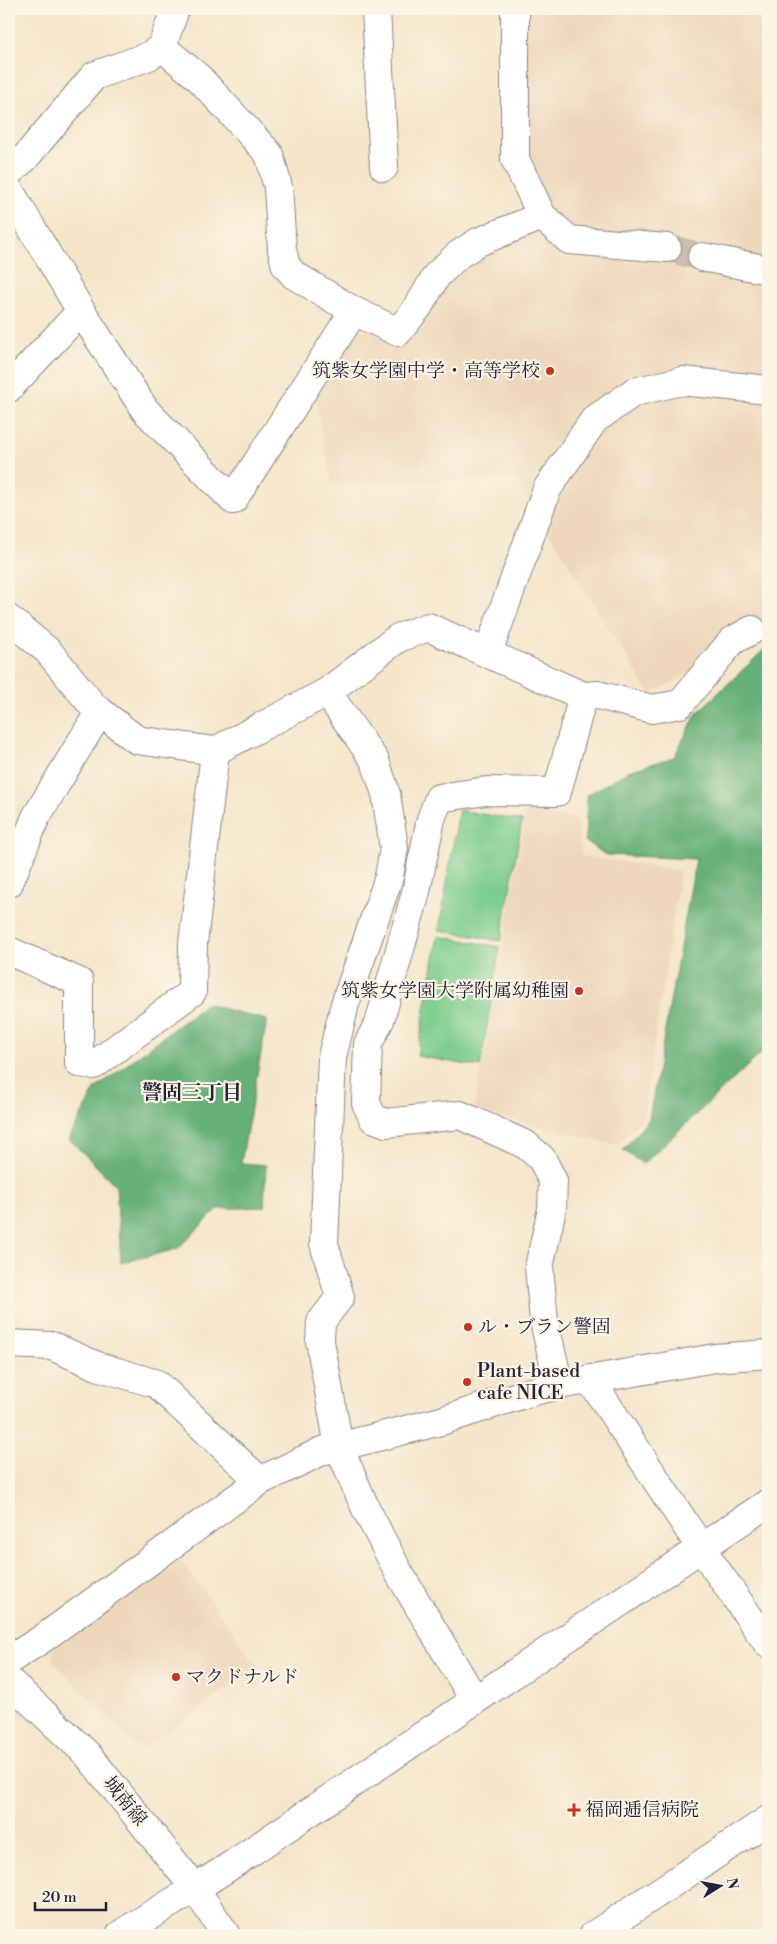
<svg xmlns="http://www.w3.org/2000/svg" width="777" height="1944" font-family="'Libre Bodoni','Noto Serif JP',serif">
<style>
.built{fill:#eed7bb}
.green{fill:#7dcd8e;stroke:#507864}
.forest{fill:#66b079;stroke:#44695a}
.lines{fill:none;stroke-linecap:round;stroke-linejoin:round}
.minor-tunnel{stroke:#cbbead;stroke-width:28;stroke-dasharray:28 14;stroke-linecap:butt}
.minor-casing{stroke:#8c8482;stroke-width:30}
.minor{stroke:#fff;stroke-width:28}
.poi-dot{fill:#c8321e;stroke:#fcf5e5;stroke-width:2}
.labels{text-anchor:middle;dominant-baseline:central;stroke-width:4.5;stroke-linejoin:round;paint-order:stroke}
.poi-label{font-size:19px;fill:#22223b;stroke:#fcf5e5;text-anchor:start}
.street-label{font-size:19px;fill:#22223b;stroke:#fcf5e5}
.neighbourhood-label{font-size:20px;font-weight:bold;fill:#22223b;stroke:#fcf5e5}
</style>
<rect width="100%" height="100%" fill="#fcf5e5"/>
<filter id="ink" filterUnits="userSpaceOnUse"><feTurbulence type="fractalNoise" baseFrequency=".02" numOctaves="2"/><feDisplacementMap in="SourceGraphic" scale="10" xChannelSelector="R" yChannelSelector="G"/><feConvolveMatrix kernelMatrix="1 2 1 2 8 2 1 2 1" color-interpolation-filters="sRGB"/></filter>
<filter id="wash" filterUnits="userSpaceOnUse"><feTurbulence type="fractalNoise" baseFrequency=".0096" numOctaves="4" result="noise"/><feDisplacementMap in="SourceGraphic" scale="20" xChannelSelector="R" yChannelSelector="G"/><feGaussianBlur stdDeviation="1.12" result="paint"/><feColorMatrix in="noise" values="0 0 0 0 0 0 0 0 0 0 0 0 0 0 0 0 0 1.4 0 .05"/><feComposite in="paint" operator="in"/></filter>
<g filter="url(#wash)">
<rect width="100%" height="100%" fill="#f5e5ca"/>
<!-- built -->
<g class="built">
<path d="M526,9h242v622l-118,63 -135,-215 -183,5 -16,-83 41,-74 49,14 52,-81 79,-34 -11,-53z"/>
<path d="M527,809l49,10 6,37 98,15 -37,247 -27,27 -142,-35z"/>
<path d="M181,1560l77,107 -118,83 -88,-90 2,-11z"/>
</g>
<!-- green -->
<g class="green">
<path d="M459,810l63,11 -21,120 -62,-11z"/>
<path d="M438,936l62,11 -20,120 -63,-11z"/>
</g>
<!-- forest -->
<g class="forest">
<path d="M768,646v401l-125,117 -20,-14 26,-31 47,-260 -90,-4 -21,-14 2,-46 42,-24 45,-14 23,-44z"/>
<path d="M206,1004l61,16 -26,143 25,2 -2,42 -46,2 -41,40 -56,14 -5,-77 -47,-47 26,-50z"/>
</g>
</g>
<g filter="url(#ink)">
<g class="lines">
<!-- minor-tunnel -->
<path class="minor-tunnel" d="M667,248l35,9"/>
<!-- minor casing -->
<g class="minor-casing">
<g id="minor">
<path d="M376,9l8,158"/>
<path d="M515,9v150l27,57 27,24 98,8"/>
<path d="M162,47l37,31 70,76 9,33 4,63 4,16 8,9 60,36 44,21 20,-25 19,-32 21,-20 20,-13 64,-26"/>
<path d="M9,172l15,-13 70,-83 55,-20 13,-9 13,-38"/>
<path d="M9,190l72,121 64,99 88,90 121,-189"/>
<path d="M702,257l66,13"/>
<path d="M9,388l72,-77"/>
<path d="M9,619l39,32 46,56 43,33 78,11 112,-59 71,-54 30,-11 155,69 15,-1 54,14 28,-5 52,-63 20,-11"/>
<path d="M488,653l59,-164 47,-69 40,-28 48,-11 86,9"/>
<path d="M327,692l48,69 11,33 8,54 -5,29 -44,127 -13,53 -8,187 16,53 -19,25 -1,19 19,106 26,60 34,66 75,126"/>
<path d="M9,883l27,-66 64,-106"/>
<path d="M9,951l70,31v81l15,2 98,-73 1,-48 22,-193"/>
<path d="M9,1344l43,2 45,20 60,18 103,97"/>
<path d="M590,1379l111,169 67,96"/>
<path d="M559,1385l-15,-64 -5,-54 13,-58 1,-28 -11,-22 -16,-14 -66,-30 -74,8 -13,-5 -7,-15 2,-59 12,-24 35,-124 16,-77 8,-21 47,-7 71,1 26,-96"/>
<path d="M9,1660l33,-21 218,-158 62,-30 119,-30 86,-28 32,-8 156,-27 53,-4"/>
<path d="M9,1681l78,73 107,133 32,48"/>
<path d="M120,1935c37,-25 76,-46 113,-71 178,-120 356,-242 535,-361"/>
<path d="M594,1935l174,-115"/>
</g>
</g>
<!-- minor -->
<use href="#minor" class="minor"/>
</g>
</g>
<!-- markers -->
<g class="poi-dot">
<circle cx="550" cy="371" r="5"/>
<circle cx="579" cy="991" r="5"/>
<circle cx="468" cy="1327" r="5"/>
<circle cx="467" cy="1382" r="5"/>
<circle cx="176" cy="1677" r="5"/>
<path d="M571.5 1802.5h5v5h5v5h-5v5h-5v-5h-5v-5h5z"/>
</g>
<g class="labels">
<!-- poi labels -->
<g class="poi-label">
<text x="540" y="371" text-anchor="end">筑紫女学園中学・高等学校</text>
<text x="569" y="991" text-anchor="end">筑紫女学園大学附属幼稚園</text>
<text x="478" y="1327">ル・ブラン警固</text>
<text x="477" y="1371">Plant-based<tspan x="477" dy="22">cafe NICE</tspan></text>
<text x="186" y="1677">マクドナルド</text>
<text x="585" y="1810">福岡逓信病院</text>
</g>
<!-- street labels -->
<g class="street-label">
<text transform="translate(125 1801) rotate(51)">城南線</text>
</g>
<!-- neighbourhood labels -->
<g class="neighbourhood-label">
<text x="192" y="1093">警固三丁目</text>
</g>
</g>
<!-- margin -->
<rect width="777" height="1944" fill="none" stroke="#fcf5e5" stroke-width="30"/>
<!-- north arrow -->
<g transform="translate(720 1886) rotate(79)" stroke="#fcf5e5" stroke-width="4" paint-order="stroke">
<path d="M0-4L9 19L0 12L-9 19Z" fill="#22223b"/>
<text y="-8" font-size="14" font-weight="bold" text-anchor="middle" fill="#22223b">N</text>
</g>
<!-- scale -->
<path d="M35 1902v8h71v-8" fill="none" stroke="#22223b" stroke-width="2.5"/>
<text x="42" y="1902" font-size="15" fill="#22223b" stroke="#fcf5e5" stroke-width="4" paint-order="stroke">20 m</text>
</svg>
